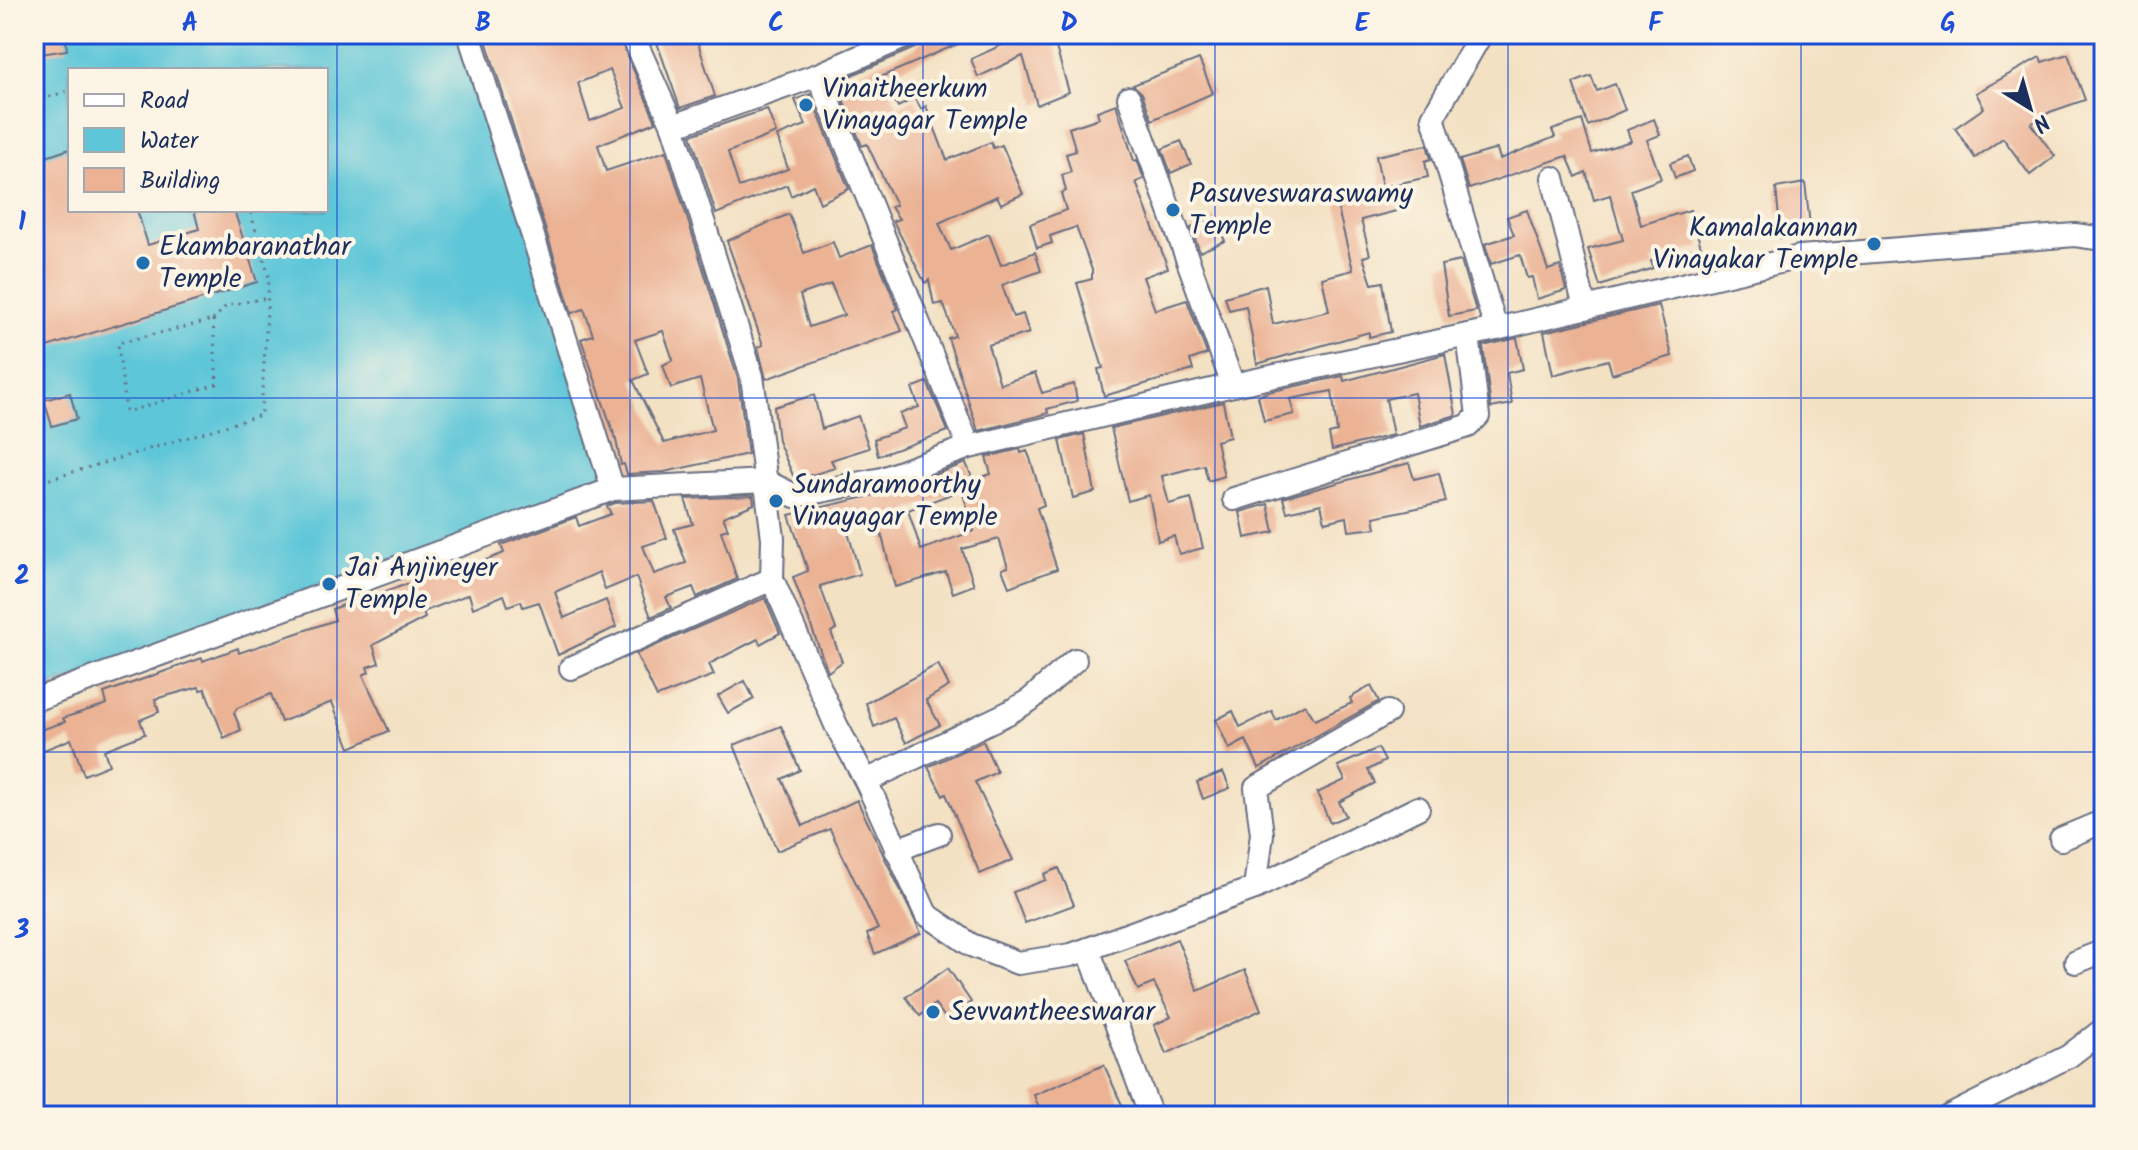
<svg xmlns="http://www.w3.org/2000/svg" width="2138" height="1150" font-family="Kalam,sans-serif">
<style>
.water{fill:#5dc6d8;stroke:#3c7a9b;stroke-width:2;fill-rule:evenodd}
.building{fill:#ebb294;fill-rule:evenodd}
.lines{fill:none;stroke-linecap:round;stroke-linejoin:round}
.minor-casing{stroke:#676d81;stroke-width:26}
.path{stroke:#676d81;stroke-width:3;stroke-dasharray:2 6;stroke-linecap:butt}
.minor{stroke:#fff;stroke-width:22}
.grid{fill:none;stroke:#1d4ed8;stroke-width:2;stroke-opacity:0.55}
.poi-dot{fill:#1f6fb2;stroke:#fcf5e5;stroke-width:3}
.labels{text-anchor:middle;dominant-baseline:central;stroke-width:8;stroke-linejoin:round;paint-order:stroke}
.poi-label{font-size:28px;fill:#1b2f5e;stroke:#fcf5e5;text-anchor:start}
.neatline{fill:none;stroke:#1d4ed8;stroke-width:3}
.grid-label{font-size:26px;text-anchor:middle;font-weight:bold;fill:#1d4ed8}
</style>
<rect width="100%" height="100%" fill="#fcf5e5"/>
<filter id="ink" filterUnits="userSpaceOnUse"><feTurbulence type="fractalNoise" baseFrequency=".0125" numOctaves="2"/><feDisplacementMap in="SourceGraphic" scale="16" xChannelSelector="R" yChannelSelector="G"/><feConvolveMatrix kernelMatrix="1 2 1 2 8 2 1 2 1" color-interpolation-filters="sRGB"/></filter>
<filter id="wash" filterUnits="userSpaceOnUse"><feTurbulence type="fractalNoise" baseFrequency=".006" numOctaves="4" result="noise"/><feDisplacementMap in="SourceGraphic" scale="32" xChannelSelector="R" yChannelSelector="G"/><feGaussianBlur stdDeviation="1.8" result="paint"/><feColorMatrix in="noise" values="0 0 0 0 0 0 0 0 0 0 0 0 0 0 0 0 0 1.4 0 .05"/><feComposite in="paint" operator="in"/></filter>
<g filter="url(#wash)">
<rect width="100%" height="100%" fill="#f3e1c3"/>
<!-- water -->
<path class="water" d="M34,34h440l153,454 -593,204zM70,70h256v140h-256z"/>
<g id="blocks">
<!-- building -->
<g class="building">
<path d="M34,34h31l2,16 -33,5z"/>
<path d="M494,34h124l38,88 -58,23 8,26 60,-20 72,228 10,75 -84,18 -37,2 -3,-10 -3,1 -5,-25 -35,-101 12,-4 -9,-26 -12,4 -4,-12 -83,-264zM610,70l15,38 -35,13 -12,-38zM663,331l10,29 -10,5 8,23 29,-9 13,51 -49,13 -31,-63 15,-6 -13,-34z"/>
<path d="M654,34h41l20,62 -35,12z"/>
<path d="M936,34h45l-98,42 15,31 17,-9 6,11 5,-3 21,54 44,-18 2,6 9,-3 21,49 -22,10 -4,-8 -58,27 12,27 38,-16 12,31 34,-13 6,19 -39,14 11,32 10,-3 6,19 -41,12 12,39 35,-11 7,20 32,-9 3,17 -30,8 1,4 -10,3 -60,15 -30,-93 7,-2 -12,-33 -9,2 -5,-25 -4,3 -32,-62 6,-2 -8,-12 5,-2 -29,-61 -5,2 -26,-64 79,-34 7,-8z"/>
<path d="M1013,34h39l17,58 -32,13 -14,-49 -45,21 -7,-18 44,-20z"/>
<path d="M2068,54l17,46 -35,12 -19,12 24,32 -25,19 -27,-37 -28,20 -20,-30 29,-20 -8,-15 64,-36 2,5z"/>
<path d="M1199,59l14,34 -61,27 -10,-27 -9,-8z"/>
<path d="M1591,76l6,15 18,-7 10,26 -37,16 -15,-43z"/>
<path d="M810,94l39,95 -29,14 -7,-18 -22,11 -4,-11 -71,29 -25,-79 76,-26 9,24 -48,19 11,35 49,-18 -11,-33 29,-11 -11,-25z"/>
<path d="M1116,104l18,57 3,-1 7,19 -8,3 32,86 -25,9 12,33 32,-10 20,54 -17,6 3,10 -89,26 -6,-27 5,-1 -26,-85 15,-4v-9l-16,-43 -26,9 2,7 -15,5 -7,-24 36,-14 -5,-17 5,-2 -4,-16 9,-3 -5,-18 10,-3 -7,-23 30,-10 -2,-7z"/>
<path d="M1654,119l6,16 -13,5 14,39 -30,11 10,35 49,-15 11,37 -50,14 2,7 -53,18 -12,-37 35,-9 -13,-45 -16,5 -8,-28 -10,5 -9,-21 -98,33 -9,-29 37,-11 3,10 55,-22 -3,-7 30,-10 10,33 39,-12 -4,-11z"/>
<path d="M1181,141l10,23 -20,9 -9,-24z"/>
<path d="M1427,145l4,14 -6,2 3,16 -46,10 -6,-31z"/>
<path d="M70,149v61h67l11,35 51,-16 -5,-19h40l23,72 -223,69v-190z"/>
<path d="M1688,156l5,15 -18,7 -5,-15z"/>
<path d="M1805,183l6,51 -30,4 -5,-50z"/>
<path d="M1395,187l5,23 -39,10 9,35 -7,2 9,27 11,-2 8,50 -22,5v-5l-112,32 -11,-58 -17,4 -4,-13 41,-12 7,39 56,-13 -7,-33 31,-8 -17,-69z"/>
<path d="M1527,210l21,60 12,-4 6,24 -29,9 -5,-22 -5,1 -7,-23 -29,9 -6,-20 29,-9 -7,-18z"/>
<path d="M789,214l15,39 29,-11 6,16 33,-13 26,64 -4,2 8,20 -136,48 -8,-32 5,-2 -36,-104zM831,284l13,31 -35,12 -9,-32z"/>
<path d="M1214,217l11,24 -25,11 -9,-24z"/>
<path d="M1461,261l15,50 -27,5 -8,-51z"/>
<path d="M1659,305l13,51 -60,18 -4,-14 -55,15 -9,-43z"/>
<path d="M1517,338l6,31 -16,4 5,31 -21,4 -8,-62z"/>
<path d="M1445,354l11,61 -36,11 -6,-33 -28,6 7,36 -61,15 -3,-16 8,-2 -5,-41 -42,8 4,15 -30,7 -6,-25 10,-4 75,-16 1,5z"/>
<path d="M927,382l21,49 -70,25 -4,-17 31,-11 -5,-14 19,-7 -7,-19z"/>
<path d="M70,393l7,26 -25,7 -8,-26z"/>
<path d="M814,395l8,34 36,-13 11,32 -38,12 4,8 -40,12 -17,-39 -4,-34z"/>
<path d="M1223,402l7,35 -14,4 8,35 -16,5 -4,-16 -42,11 7,28 22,-6 12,50 -24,6 -5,-18 -16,5 -9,-46 -21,6 -17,-73z"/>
<path d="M1084,434l11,58 -22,6 -13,-58z"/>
<path d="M1020,449l1,4 6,-2 3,7 14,47 -7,3 20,61 -48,18 -7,-18 6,-2 -9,-28 -37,10 12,36 -21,8 -7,-21 -51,15 -19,-74 -31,9 15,52 -40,12 16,43 -5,3 11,30 -14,10 -35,-95 15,-6 -19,-56 98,-23 79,-29 7,17 18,-6 -5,-17zM962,490l12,41 -53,19 -13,-40z"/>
<path d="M1409,463l5,16 25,-6 7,29 -72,15 2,11 -27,3 -2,-14 -22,5 -4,-18 -34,8 -4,-14z"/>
<path d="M753,496l1,8 -31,13 5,12 -7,2 16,48 -40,18 -4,-10 -27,10 5,11 -20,9 -15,-40 -31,13 -6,-18 -44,20 9,26 42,-18 10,27 -58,28 -19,-53 -16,5 -2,-6 -13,5 -4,-11 -31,13 -4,-14 -46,18 2,6 -52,27 6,18 -12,4 2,5 -6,3 26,56 -39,17 -18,-46 -51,20 -10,-28 -34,14 -3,5 7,17 -17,8 -19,-49 -5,1 -1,-3 -44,12 4,13 -19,8 5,14 -41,16 5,15 -25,10 -13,-36 -37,15v-22l31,-10 -2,-4 44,-14 -3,-11 98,-35 1,3 35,-13 1,5 96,-33 -3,-11 94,-31 -1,-4 29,-10 3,8 47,-19 -3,-8 75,-28 3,9 32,-12 -4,-8 8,-3 39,-2 13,37 -24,8 11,28 32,-11 -12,-34 19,-5 -8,-25z"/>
<path d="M1268,504l6,28 -29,6 -5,-26z"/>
<path d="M765,598l15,35 -20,11 -2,-5 -49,25 5,11 -57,22 -21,-43z"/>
<path d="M938,664l11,22 -23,14 14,25 -34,18 -12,-25 -20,9 -8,-24z"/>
<path d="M745,681l9,18 -26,14 -10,-17z"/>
<path d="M1371,686l8,15 -120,67 -13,-28 -17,9 -13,-29 17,-9 7,16 32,-16 4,9 29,-16 10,16 37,-17 -2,-5z"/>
<path d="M781,726l19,44 -18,9 21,47 54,-26 64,133 -46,21 -8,-20 11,-5 -48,-100 -53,22 -43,-106z"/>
<path d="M983,741l14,31 -22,10 38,78 -33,14 -34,-80 -3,2 -15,-29z"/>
<path d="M1378,748l7,13 -17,9 7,13 -36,19 7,14 -16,7 -13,-30 28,-13 -7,-14z"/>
<path d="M1223,772l7,16 -27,11 -6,-17z"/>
<path d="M1059,868l15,37 -49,18 -12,-31 33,-12 -2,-6z"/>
<path d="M1177,939l21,52 47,-21 16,40 -95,44 -12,-29 17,-8 -17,-34 -16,7 -13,-29z"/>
<path d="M948,968l23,34 -25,17 -11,-15 -15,12 -14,-19z"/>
<path d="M1104,1065l23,51h-85l-8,-21z"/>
</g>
</g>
</g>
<g filter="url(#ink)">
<use href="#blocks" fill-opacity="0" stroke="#676d81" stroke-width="2"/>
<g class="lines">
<!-- minor casing -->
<g class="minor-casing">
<g id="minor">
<path d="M469,34l144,455"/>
<path d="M632,34l41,92 79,250 21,162 -1,41 64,146 30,56 60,133 45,31 47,18 53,-8 17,-6 63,167"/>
<path d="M1481,34l-48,83 63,212"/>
<path d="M818,75l151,372"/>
<path d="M1129,98l104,287"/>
<path d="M673,126l145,-51 91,-40"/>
<path d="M1553,178l32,130"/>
<path d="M1234,499l234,-73 10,-10 -10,-81"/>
<path d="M571,668l201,-89"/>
<path d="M34,700l579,-211 152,-8 30,15 87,-17 87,-32 264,-62 263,-56 304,-72 275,-22 29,4"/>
<path d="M866,781l142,-68 22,-13 45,-40"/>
<path d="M2061,839l43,-18"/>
<path d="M896,850l43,-16"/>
<path d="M1255,888l163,-80"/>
<path d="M1088,949l167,-61 7,-54 -6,-46 132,-76"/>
<path d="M2076,962l28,-11"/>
<path d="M1950,1116l119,-60 35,-27"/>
</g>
</g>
<!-- path -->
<g class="path">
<path d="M34,102l36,-12"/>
<path d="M213,320l4,64 -91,28 -8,-69z"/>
<path d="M213,320l14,-15 41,-7"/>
<path d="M34,484l227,-69 8,-138 -19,-67"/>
</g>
<!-- minor -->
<use href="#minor" class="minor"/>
</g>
</g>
<!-- grid -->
<path class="grid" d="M337,34v1082M630,34v1082M923,34v1082M1215,34v1082M1508,34v1082M1801,34v1082M34,398h2070M34,752h2070"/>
<!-- markers -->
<g class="poi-dot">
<circle cx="806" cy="105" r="8"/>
<circle cx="1173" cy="210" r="8"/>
<circle cx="1874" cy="244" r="8"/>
<circle cx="143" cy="263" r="8"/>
<circle cx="776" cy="501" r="8"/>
<circle cx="329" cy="584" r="8"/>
<circle cx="933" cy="1012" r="8"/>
</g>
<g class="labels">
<!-- poi labels -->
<g class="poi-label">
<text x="822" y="89">Vinaitheerkum<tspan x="822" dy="32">Vinayagar Temple</tspan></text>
<text x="1189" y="194">Pasuveswaraswamy<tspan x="1189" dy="32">Temple</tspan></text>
<text x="1858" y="228" text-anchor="end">Kamalakannan<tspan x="1858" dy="32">Vinayakar Temple</tspan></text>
<text x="159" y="247">Ekambaranathar<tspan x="159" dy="32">Temple</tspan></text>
<text x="792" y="485">Sundaramoorthy<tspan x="792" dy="32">Vinayagar Temple</tspan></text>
<text x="345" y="568">Jai Anjineyer<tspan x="345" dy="32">Temple</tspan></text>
<text x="949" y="1012">Sevvantheeswarar</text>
</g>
</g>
<!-- margin -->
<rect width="2138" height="1150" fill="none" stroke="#fcf5e5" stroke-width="88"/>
<!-- legend -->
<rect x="68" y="68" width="260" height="144" fill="#fcf5e5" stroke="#a2a6af" stroke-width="2"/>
<rect x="84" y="94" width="40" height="12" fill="#ffffff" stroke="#a2a6af" stroke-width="2"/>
<text x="140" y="108" font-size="24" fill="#1b2f5e">Road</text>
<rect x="84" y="128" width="40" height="24" fill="#5dc6d8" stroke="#a2a6af" stroke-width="2"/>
<text x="140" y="148" font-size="24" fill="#1b2f5e">Water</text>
<rect x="84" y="168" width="40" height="24" fill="#ebb294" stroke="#a2a6af" stroke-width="2"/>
<text x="140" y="188" font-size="24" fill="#1b2f5e">Building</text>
<!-- north arrow -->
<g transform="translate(2030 108) rotate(143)" stroke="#fcf5e5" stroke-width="6" paint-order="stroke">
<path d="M0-6L14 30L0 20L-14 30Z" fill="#1b2f5e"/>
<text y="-12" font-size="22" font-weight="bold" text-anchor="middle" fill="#1b2f5e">N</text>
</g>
<rect x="44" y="44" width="2050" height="1062" class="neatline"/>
<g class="grid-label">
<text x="190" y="31">A</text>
<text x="483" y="31">B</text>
<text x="776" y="31">C</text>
<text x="1069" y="31">D</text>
<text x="1362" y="31">E</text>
<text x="1655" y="31">F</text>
<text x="1948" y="31">G</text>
<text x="22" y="230">1</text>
<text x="22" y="584">2</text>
<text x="22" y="938">3</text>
</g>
</svg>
